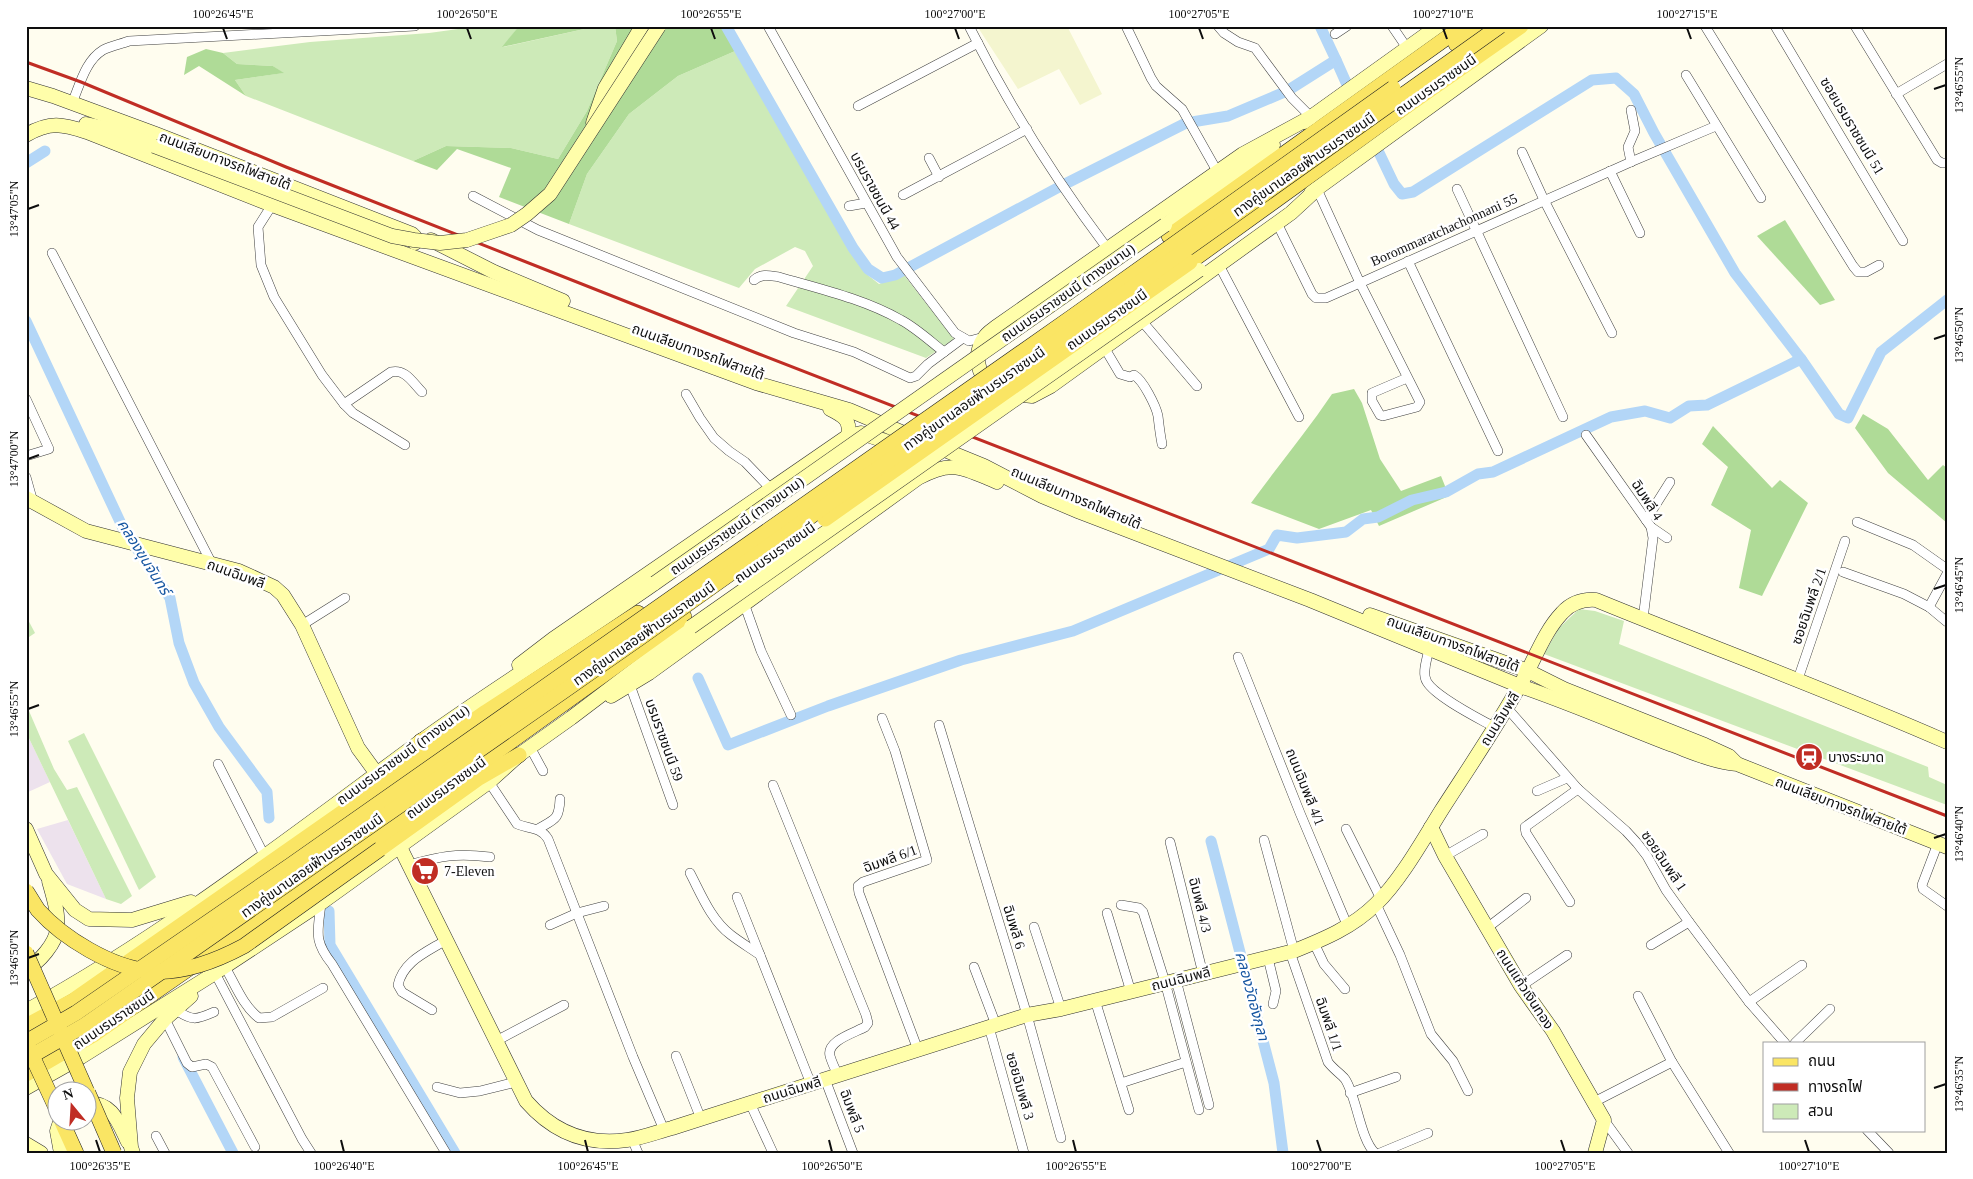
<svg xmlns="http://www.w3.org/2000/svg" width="1973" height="1179" font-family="'Times New Roman','Noto Sans Thai',serif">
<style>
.industrial{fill:#ede2ed}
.farmland{fill:#f4f5cf}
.green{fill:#cdeab8}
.forest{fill:#afdb97}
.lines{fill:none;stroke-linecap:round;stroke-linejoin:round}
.canal{stroke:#b3d6f7;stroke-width:11}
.street-casing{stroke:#414141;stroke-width:10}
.secondary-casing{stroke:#303030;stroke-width:15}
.primary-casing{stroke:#1f1f1f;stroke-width:16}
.street{stroke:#fff;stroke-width:9}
.secondary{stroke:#fffeaa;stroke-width:14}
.primary{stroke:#fae564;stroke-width:15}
.rail{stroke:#c02d24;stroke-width:3}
.secondary-bridge-casing{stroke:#303030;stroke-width:15;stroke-linecap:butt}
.primary-bridge-casing{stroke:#1f1f1f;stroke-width:16;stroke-linecap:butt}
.secondary-bridge{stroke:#fffeaa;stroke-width:14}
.primary-bridge{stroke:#fae564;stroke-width:15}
.ticks{fill:none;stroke:#0e0e0e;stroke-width:2}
.labels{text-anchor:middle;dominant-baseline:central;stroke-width:5;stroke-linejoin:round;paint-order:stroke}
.street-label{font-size:14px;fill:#0e0e0e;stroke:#fff}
.poi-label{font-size:14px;fill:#0e0e0e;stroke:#fff;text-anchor:start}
.water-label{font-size:15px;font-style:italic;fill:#1656a1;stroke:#fff}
.neatline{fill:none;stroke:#0e0e0e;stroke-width:2}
.ticks-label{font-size:12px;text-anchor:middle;fill:#0e0e0e}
</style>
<rect width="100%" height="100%" fill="#fffdef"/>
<!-- industrial -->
<g class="industrial">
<path d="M26,732l24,50 -24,11z"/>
<path d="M68,820l38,79 -39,-15 -30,-55z"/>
</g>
<!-- farmland -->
<path class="farmland" d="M977,26h90l35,68 -22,11 -21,-36 -41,20z"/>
<!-- green -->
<g class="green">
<path d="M480,26h39l-16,21 95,-21h17l2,15 -30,70 -29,48 -47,-11 -65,-2 -33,15 -167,-65 -11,-16 48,-7 -10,-7 -36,-2 -14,-11 87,-11 119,-9z"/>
<path d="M742,48l122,224 15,12 25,-9 50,64 -28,19 -140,-52 27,-40 -8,-15 -10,-4 -40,22 -16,19 -170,-64 18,-50 42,-60 49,-38z"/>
<path d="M1579,609l16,2 29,10 -5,23 309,123 1,10 18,8v20l-403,-151 15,-26z"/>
<path d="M26,616l9,17 -9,6z"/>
<path d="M26,704l28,65 13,21 10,-3 55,109 -11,8 -15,-5 -80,-167z"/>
<path d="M84,733l72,144 -17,13 -71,-149z"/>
</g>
<!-- forest -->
<g class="forest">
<path d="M519,26h79l-96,21z"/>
<path d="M615,26h117l10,22 -64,28 -49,38 -42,60 -18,50 -70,-27 12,-29 -54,-19 -20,21 -24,-9 33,-15 65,2 47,11 29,-48 30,-70z"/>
<path d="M206,49l17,4 14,11 36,2 11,7 -49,7 11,16 -47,-30 -15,9 3,-18z"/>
<path d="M1785,220l50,80 -15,5 -63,-69z"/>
<path d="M1354,389l8,14 18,56 21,32 40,-15 8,20 -70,30 -8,-16 -52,19 -68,-26c27,-37 56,-72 81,-109z"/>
<path d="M1863,414l25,15 40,51 15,-15 4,3v55l-59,-50 -33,-45z"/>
<path d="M1713,426l59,62 8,-8 28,23 -46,93 -23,-8 12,-58 -40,-25 17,-38 -26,-23z"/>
</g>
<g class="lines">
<!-- canal -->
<g class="canal">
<path d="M726,26l127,222 15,21 14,9 13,-3 166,-89 125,-63 42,-7 59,-25 49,-31 16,36"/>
<path d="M1320,26l16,34"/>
<path d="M1373,140l21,44 8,10 11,-2 179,-112 24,-2 18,16 20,39 81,140 66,86 38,55 9,4 33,-66 66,-52"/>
<path d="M26,163l19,-12"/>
<path d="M26,321l97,207 47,70 9,45 15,40 25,44 48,65 2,26"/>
<path d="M698,678l30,67 100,-39 133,-46 112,-29 196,-82 8,-14 20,3 49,-6 17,-13 15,-2 34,-17 34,-8 32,-18 15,-2 118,-55 34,-6 25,7 19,-12 18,-1 94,-46"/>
<path d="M1211,841l63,242 9,70"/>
<path d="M329,911l1,34 125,208"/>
<path d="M183,1057l50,96"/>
</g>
<!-- street casing -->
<g class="street-casing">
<g id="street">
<path d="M768,26l129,231 58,76 14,8 15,-4"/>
<path d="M969,26c39,78 86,153 138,222"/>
<path d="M1126,26l25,52 5,8 26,23 35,62"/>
<path d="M1218,26l6,7 14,9 17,6 37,50 19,19"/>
<path d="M1392,26l15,22"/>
<path d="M1705,26l148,240 5,6h8l13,-7"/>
<path d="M1775,26l128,215"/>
<path d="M1855,26l82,134 5,3h5"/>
<path d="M1335,34l12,-8"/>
<path d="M1686,75l75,123"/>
<path d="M1896,94l51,-30"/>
<path d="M72,103c8,-18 13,-42 31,-53 8,-4 18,-6 26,-9l286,-15"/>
<path d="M858,106l120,-63"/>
<path d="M1631,110l4,21 -7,16 3,15"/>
<path d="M1522,152l22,48 68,133"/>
<path d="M929,158l10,19"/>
<path d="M1610,171l30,62"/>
<path d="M1317,189l43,94 273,-122 83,-35"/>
<path d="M1457,189l106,228"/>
<path d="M903,195l124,-66"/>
<path d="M473,196l65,34 256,103 60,19 56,26 6,-2 12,-12 35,-26"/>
<path d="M272,205l-14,22 3,38 13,32 48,78 22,29 9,9 52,32"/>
<path d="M849,206l17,-3"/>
<path d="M1277,223l35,71 4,4h10l34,-15 60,119 -3,5 -34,9 -3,-1 -8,-14v-8l35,-15"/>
<path d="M52,253l160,311"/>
<path d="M1408,261l90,190"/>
<path d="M1219,265l80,152"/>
<path d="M754,280c8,-7 17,-4 25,-3 41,12 85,22 122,43 15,8 29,21 43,32"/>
<path d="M1141,320l56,66"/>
<path d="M1104,347l16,27 10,3 4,-2c9,5 22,31 24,41 1,9 2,18 4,28"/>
<path d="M686,394l14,24 14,20 15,13 16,11 27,28"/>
<path d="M26,399l23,50 -23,7"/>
<path d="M344,404l47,-32c15,-3 21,10 31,20"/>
<path d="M1586,435l65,92 2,11 -10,81"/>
<path d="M26,477l7,25"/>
<path d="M1646,520l24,-38"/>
<path d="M1857,522l56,23 34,24"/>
<path d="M1651,527l16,11"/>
<path d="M1843,572l61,22 25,13 18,15"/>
<path d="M744,603l17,48 30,64"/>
<path d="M1929,607l18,-33"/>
<path d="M302,625l43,-27"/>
<path d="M1429,648c-1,9 -8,25 -2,34 9,15 51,36 67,45"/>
<path d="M1238,657l62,156 48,114"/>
<path d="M1798,679l47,-138"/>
<path d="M630,685l43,120"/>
<path d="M1507,708l71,81 48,42 11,12 10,13 19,34 23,32 60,80 36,41"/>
<path d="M882,718l13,33 32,109 -64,22 -5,4 1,7 59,157"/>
<path d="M939,725l88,290 34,123"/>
<path d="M530,747l13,24"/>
<path d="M218,764l46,91"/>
<path d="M489,782l28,42c12,5 24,3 31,15l85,218 31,73"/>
<path d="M773,785l93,230 2,8 -3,4c-11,6 -39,14 -35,29 2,7 5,13 8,19"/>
<path d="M1537,791l30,-13"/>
<path d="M538,829c17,-10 21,-9 22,-30"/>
<path d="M1346,829l35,70"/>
<path d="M1264,840l30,111"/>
<path d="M1170,842l33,132"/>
<path d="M1938,843l-16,42 1,4 24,17"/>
<path d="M1445,856l38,-22"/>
<path d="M408,865c34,-9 47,-12 82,-8"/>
<path d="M690,873c11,21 21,47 41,62 9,7 19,13 29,20"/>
<path d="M737,897l74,187"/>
<path d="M1570,902l-44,-69 -1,-6 53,-38"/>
<path d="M321,903c-3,29 -8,37 11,61l114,189"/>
<path d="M1376,904l24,51 31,79 22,27 15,30"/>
<path d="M1121,905l18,3 4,4 22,70 34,128"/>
<path d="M1107,913l24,79"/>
<path d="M550,925l27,-12 27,-7"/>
<path d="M1034,927l27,82"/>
<path d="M1487,928l39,-30"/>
<path d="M1314,943l10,21 21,25"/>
<path d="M1651,945l38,-23"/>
<path d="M1290,952l38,110c5,7 13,12 17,17 12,18 15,60 30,74"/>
<path d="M1268,958l8,33 -3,13"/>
<path d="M225,967c10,17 18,39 34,51l13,-1 51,-29"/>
<path d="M974,967l22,58"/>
<path d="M215,973l87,166 9,14"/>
<path d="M1176,980l33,125"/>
<path d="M1521,986l46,-31"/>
<path d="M1638,996l34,66 57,91"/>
<path d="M1095,1000l34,110"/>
<path d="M1749,1002l53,-37"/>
<path d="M176,1010c16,11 20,10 38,2"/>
<path d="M432,1010l-30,-18 -4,-7c5,-24 29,-33 48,-45"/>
<path d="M165,1019l22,44 5,4 14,-3 6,3 43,80"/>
<path d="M989,1027l35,126"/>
<path d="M496,1041l68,-36"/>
<path d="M1795,1043l35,-34"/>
<path d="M676,1056l25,63"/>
<path d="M825,1079l28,74"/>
<path d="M1121,1083l65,-21"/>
<path d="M437,1087l23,6 20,-2 36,-9"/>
<path d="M1350,1093l46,-16"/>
<path d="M1594,1102l78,-40"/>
<path d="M750,1103l23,50"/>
<path d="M1604,1120l24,33"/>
<path d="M1867,1130l22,23"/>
<path d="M156,1136l9,17"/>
<path d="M632,1139l6,14"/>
<path d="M1380,1153l48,-20"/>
</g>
</g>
<!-- secondary casing -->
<g class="secondary-casing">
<g id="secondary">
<path d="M26,88l27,8 103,38 256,100 3,3v6"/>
<path d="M1304,122l134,-96"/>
<path d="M593,123l12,-35 37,-62"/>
<path d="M86,124l32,7 36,15"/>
<path d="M26,135c24,-14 36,-11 61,-3l185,73 484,178 93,27 64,27"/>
<path d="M1311,193l230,-167"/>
<path d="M1165,225l108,-80"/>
<path d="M431,240l63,32 69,29"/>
<path d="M992,385c-16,-10 -18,-32 -8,-47 3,-5 8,-8 12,-11l247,-173 68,-37"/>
<path d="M1014,394l18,2 19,-10 240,-173 26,-24"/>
<path d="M830,409c14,7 21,11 18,27"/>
<path d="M935,446l49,20 58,30 38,16 230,88 210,86c50,17 98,38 147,57 23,8 45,19 70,21l210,83"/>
<path d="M26,498l60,33 153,40 35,16 9,8 19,30 56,123 19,26"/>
<path d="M1370,615l158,56 36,18 141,56 24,11 7,7"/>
<path d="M519,665l34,-26 295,-203 13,-3 39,13"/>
<path d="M611,696l38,-23 269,-195c35,-19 45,-10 79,4"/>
<path d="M1431,827l14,29 76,130 32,45 51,89 -9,33"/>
<path d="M26,829l20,45 29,36 14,9 43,1 59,-18"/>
<path d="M400,847l126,254c27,31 60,45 101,39 15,-2 30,-8 45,-12l355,-113 34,-6 233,-58c30,-12 59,-24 82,-47 24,-23 47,-64 65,-93 27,-42 55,-83 79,-126 14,-23 23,-52 42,-72 9,-10 21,-14 34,-13 117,48 235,91 351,142"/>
<path d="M26,969c13,-6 30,-26 31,-40 2,-16 -4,-33 -8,-48"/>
<path d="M26,1011c139,-76 267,-176 395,-270 76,-55 157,-104 234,-158"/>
<path d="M26,1088l55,-31 134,-84 106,-70 168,-121 30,-27 52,-37 120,-91"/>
<path d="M88,1103c25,0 30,19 40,39"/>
<path d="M60,1122l-3,9 4,22"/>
<path d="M26,1144l15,9"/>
<path d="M133,1153l-2,-6 -4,-49 3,-26 14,-28 21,-25 26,-23"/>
</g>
</g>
<!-- primary casing -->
<g class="primary-casing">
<g id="primary">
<path d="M1456,44l24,-18"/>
<path d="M1169,236l294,-210"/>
<path d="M1190,262l194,-140 137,-96"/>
<path d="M421,741l33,-15"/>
<path d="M380,849l99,-71 40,-23"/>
<path d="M26,1026l48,-26 412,-288 152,-99"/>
<path d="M26,1074l67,-39 118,-82 171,-119 302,-217"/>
<path d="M62,1122l14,31"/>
</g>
</g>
<!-- street -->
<use href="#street" class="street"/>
<!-- secondary -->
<use href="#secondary" class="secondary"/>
<!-- primary -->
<use href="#primary" class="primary"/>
<!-- rail -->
<path class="rail" d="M26,62l55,20 205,85 473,187 1188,462"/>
<!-- secondary-bridge casing -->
<g class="secondary-bridge-casing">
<g id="secondary-bridge">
<path d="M154,146l238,90 22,4 26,3 27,-3 44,-15 16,-11 23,-20 109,-168"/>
<path d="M655,583l510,-358"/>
<path d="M691,627l508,-357"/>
</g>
</g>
<!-- primary-bridge casing -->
<g class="primary-bridge-casing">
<g id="primary-bridge">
<path d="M825,519l365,-257"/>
<path d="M26,891c4,6 8,13 12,19 25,28 74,58 112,61 33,3 66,-10 94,-25l136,-97"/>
<path d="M26,953l61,139"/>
<path d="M26,1042l50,-29 215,-148 781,-548 321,-229"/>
<path d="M28,1047l30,65"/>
<path d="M26,1059l59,-34 556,-388 859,-611"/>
<path d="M88,1093l26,60"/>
</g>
</g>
<!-- secondary-bridge -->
<use href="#secondary-bridge" class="secondary-bridge"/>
<!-- primary-bridge -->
<use href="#primary-bridge" class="primary-bridge"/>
</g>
<!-- ticks -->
<path class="ticks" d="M223,28l4,11M467,28l4,11M711,28l4,11M955,28l4,11M1199,28l4,11M1443,28l4,11M1687,28l4,11M1934,89l12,-4M28,209l11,-4M1934,339l12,-4M28,459l11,-4M1934,589l12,-4M28,709l11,-4M1934,838l12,-4M28,958l11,-4M1934,1088l12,-4M96,1140l4,12M341,1140l3,12M585,1140l3,12M829,1140l3,12M1073,1140l3,12M1317,1140l4,12M1561,1140l4,12M1805,1140l4,12"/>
<!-- icons -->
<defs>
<g id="station-disc" transform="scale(1.4375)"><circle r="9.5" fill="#c02d24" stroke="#fff"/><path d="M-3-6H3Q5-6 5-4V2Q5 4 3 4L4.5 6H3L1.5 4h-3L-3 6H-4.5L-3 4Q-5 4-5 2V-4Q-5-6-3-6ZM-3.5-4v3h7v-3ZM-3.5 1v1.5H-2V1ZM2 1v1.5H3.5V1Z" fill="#fff"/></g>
<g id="supermarket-disc" transform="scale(1.4375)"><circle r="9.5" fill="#c02d24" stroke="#fff"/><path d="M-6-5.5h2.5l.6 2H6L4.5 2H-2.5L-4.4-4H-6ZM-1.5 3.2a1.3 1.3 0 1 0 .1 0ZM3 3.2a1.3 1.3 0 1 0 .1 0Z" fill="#fff"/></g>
</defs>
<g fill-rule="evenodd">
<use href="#station-disc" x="1809" y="757"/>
<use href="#supermarket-disc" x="425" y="871"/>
</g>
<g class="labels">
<!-- street labels -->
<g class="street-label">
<text transform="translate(1436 85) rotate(-35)">ถนนบรมราชชนนี</text>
<text transform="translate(1852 126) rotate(59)">ซอยบรมราชชนนี 51</text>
<text transform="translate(225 161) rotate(21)">ถนนเลียบทางรถไฟสายใต้</text>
<text transform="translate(1304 165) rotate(-35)">ทางคู่ขนานลอยฟ้าบรมราชชนนี</text>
<text transform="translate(875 191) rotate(61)">บรมราชชนนี 44</text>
<text transform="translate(1444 230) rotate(-24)">Borommaratchachonnani 55</text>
<text transform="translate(1068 293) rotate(-35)">ถนนบรมราชชนนี (ทางขนาน)</text>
<text transform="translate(1107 320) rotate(-35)">ถนนบรมราชชนนี</text>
<text transform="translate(698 352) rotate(20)">ถนนเลียบทางรถไฟสายใต้</text>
<text transform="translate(974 399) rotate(-35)">ทางคู่ขนานลอยฟ้าบรมราชชนนี</text>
<text transform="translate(1076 498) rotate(23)">ถนนเลียบทางรถไฟสายใต้</text>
<text transform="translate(1647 500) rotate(57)">ฉิมพลี 4</text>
<text transform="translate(737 526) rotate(-35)">ถนนบรมราชชนนี (ทางขนาน)</text>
<text transform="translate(775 553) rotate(-35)">ถนนบรมราชชนนี</text>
<text transform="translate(236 574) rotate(20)">ถนนฉิมพลี</text>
<text transform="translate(1809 606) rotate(-71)">ซอยฉิมพลี 2/1</text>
<text transform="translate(644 634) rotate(-35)">ทางคู่ขนานลอยฟ้าบรมราชชนนี</text>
<text transform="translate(1453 644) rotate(20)">ถนนเลียบทางรถไฟสายใต้</text>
<text transform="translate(1500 719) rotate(-58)">ถนนฉิมพลี</text>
<text transform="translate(664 740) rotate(70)">บรมราชชนนี 59</text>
<text transform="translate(403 755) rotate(-36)">ถนนบรมราชชนนี (ทางขนาน)</text>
<text transform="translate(1305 787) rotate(68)">ถนนฉิมพลี 4/1</text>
<text transform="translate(446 788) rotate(-36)">ถนนบรมราชชนนี</text>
<text transform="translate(1841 806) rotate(21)">ถนนเลียบทางรถไฟสายใต้</text>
<text transform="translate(890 859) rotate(-20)">ฉิมพลี 6/1</text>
<text transform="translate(1664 861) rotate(56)">ซอยฉิมพลี 1</text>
<text transform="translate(312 866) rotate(-35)">ทางคู่ขนานลอยฟ้าบรมราชชนนี</text>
<text transform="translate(1200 905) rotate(76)">ฉิมพลี 4/3</text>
<text transform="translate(1014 927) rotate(73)">ฉิมพลี 6</text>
<text transform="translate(1181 979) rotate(-14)">ถนนฉิมพลี</text>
<text transform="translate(1525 989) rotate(57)">ถนนแก้วเงินทอง</text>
<text transform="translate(114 1020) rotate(-34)">ถนนบรมราชชนนี</text>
<text transform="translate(1329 1024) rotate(71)">ฉิมพลี 1/1</text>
<text transform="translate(1020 1086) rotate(74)">ซอยฉิมพลี 3</text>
<text transform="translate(792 1090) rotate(-17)">ถนนฉิมพลี</text>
<text transform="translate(852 1111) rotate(69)">ฉิมพลี 5</text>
</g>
<!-- poi labels -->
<g class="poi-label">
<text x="1828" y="757">บางระมาด</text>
<text x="444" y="871">7-Eleven</text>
</g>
<!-- water labels -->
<g class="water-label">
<text transform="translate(144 557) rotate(58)">คลองขุนจันทร์</text>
<text transform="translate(1252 996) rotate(75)">คลองวัดอังกุลา</text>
</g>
</g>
<!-- border -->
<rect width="1973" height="1179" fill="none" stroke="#ffffff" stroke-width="55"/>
<!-- legend -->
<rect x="1763" y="1042" width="162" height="90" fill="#ffffff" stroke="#9f9f9f"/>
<rect x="1773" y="1058" width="25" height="8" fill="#fae564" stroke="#9f9f9f"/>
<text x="1808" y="1066" font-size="15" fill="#0e0e0e">ถนน</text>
<rect x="1773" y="1083" width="25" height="8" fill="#c02d24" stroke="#9f9f9f"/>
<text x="1808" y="1092" font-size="15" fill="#0e0e0e">ทางรถไฟ</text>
<rect x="1773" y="1104" width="25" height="15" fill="#cdeab8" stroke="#9f9f9f"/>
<text x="1808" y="1116" font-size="15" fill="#0e0e0e">สวน</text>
<!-- north arrow -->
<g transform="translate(72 1106) rotate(342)"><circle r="24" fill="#ffffff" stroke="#9f9f9f"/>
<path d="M0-4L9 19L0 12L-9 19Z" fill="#c02d24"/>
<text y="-8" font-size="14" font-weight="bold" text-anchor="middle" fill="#0e0e0e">N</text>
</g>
<rect x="28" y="28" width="1918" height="1124" class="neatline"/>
<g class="ticks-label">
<text x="223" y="18">100°26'45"E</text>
<text x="467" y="18">100°26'50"E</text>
<text x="711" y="18">100°26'55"E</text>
<text x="955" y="18">100°27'00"E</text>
<text x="1199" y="18">100°27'05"E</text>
<text x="1443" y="18">100°27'10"E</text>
<text x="1687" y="18">100°27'15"E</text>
<text transform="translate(1959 85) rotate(-90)" y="4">13°46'55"N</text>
<text transform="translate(14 209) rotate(-90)" y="4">13°47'05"N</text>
<text transform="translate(1959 335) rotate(-90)" y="4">13°46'50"N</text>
<text transform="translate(14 459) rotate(-90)" y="4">13°47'00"N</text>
<text transform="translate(1959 585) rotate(-90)" y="4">13°46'45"N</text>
<text transform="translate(14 709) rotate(-90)" y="4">13°46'55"N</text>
<text transform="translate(1959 834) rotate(-90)" y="4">13°46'40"N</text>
<text transform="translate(14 958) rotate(-90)" y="4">13°46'50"N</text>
<text transform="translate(1959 1084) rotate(-90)" y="4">13°46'35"N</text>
<text x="100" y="1170">100°26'35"E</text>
<text x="344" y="1170">100°26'40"E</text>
<text x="588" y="1170">100°26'45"E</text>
<text x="832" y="1170">100°26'50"E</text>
<text x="1076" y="1170">100°26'55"E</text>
<text x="1321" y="1170">100°27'00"E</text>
<text x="1565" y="1170">100°27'05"E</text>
<text x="1809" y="1170">100°27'10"E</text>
</g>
</svg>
